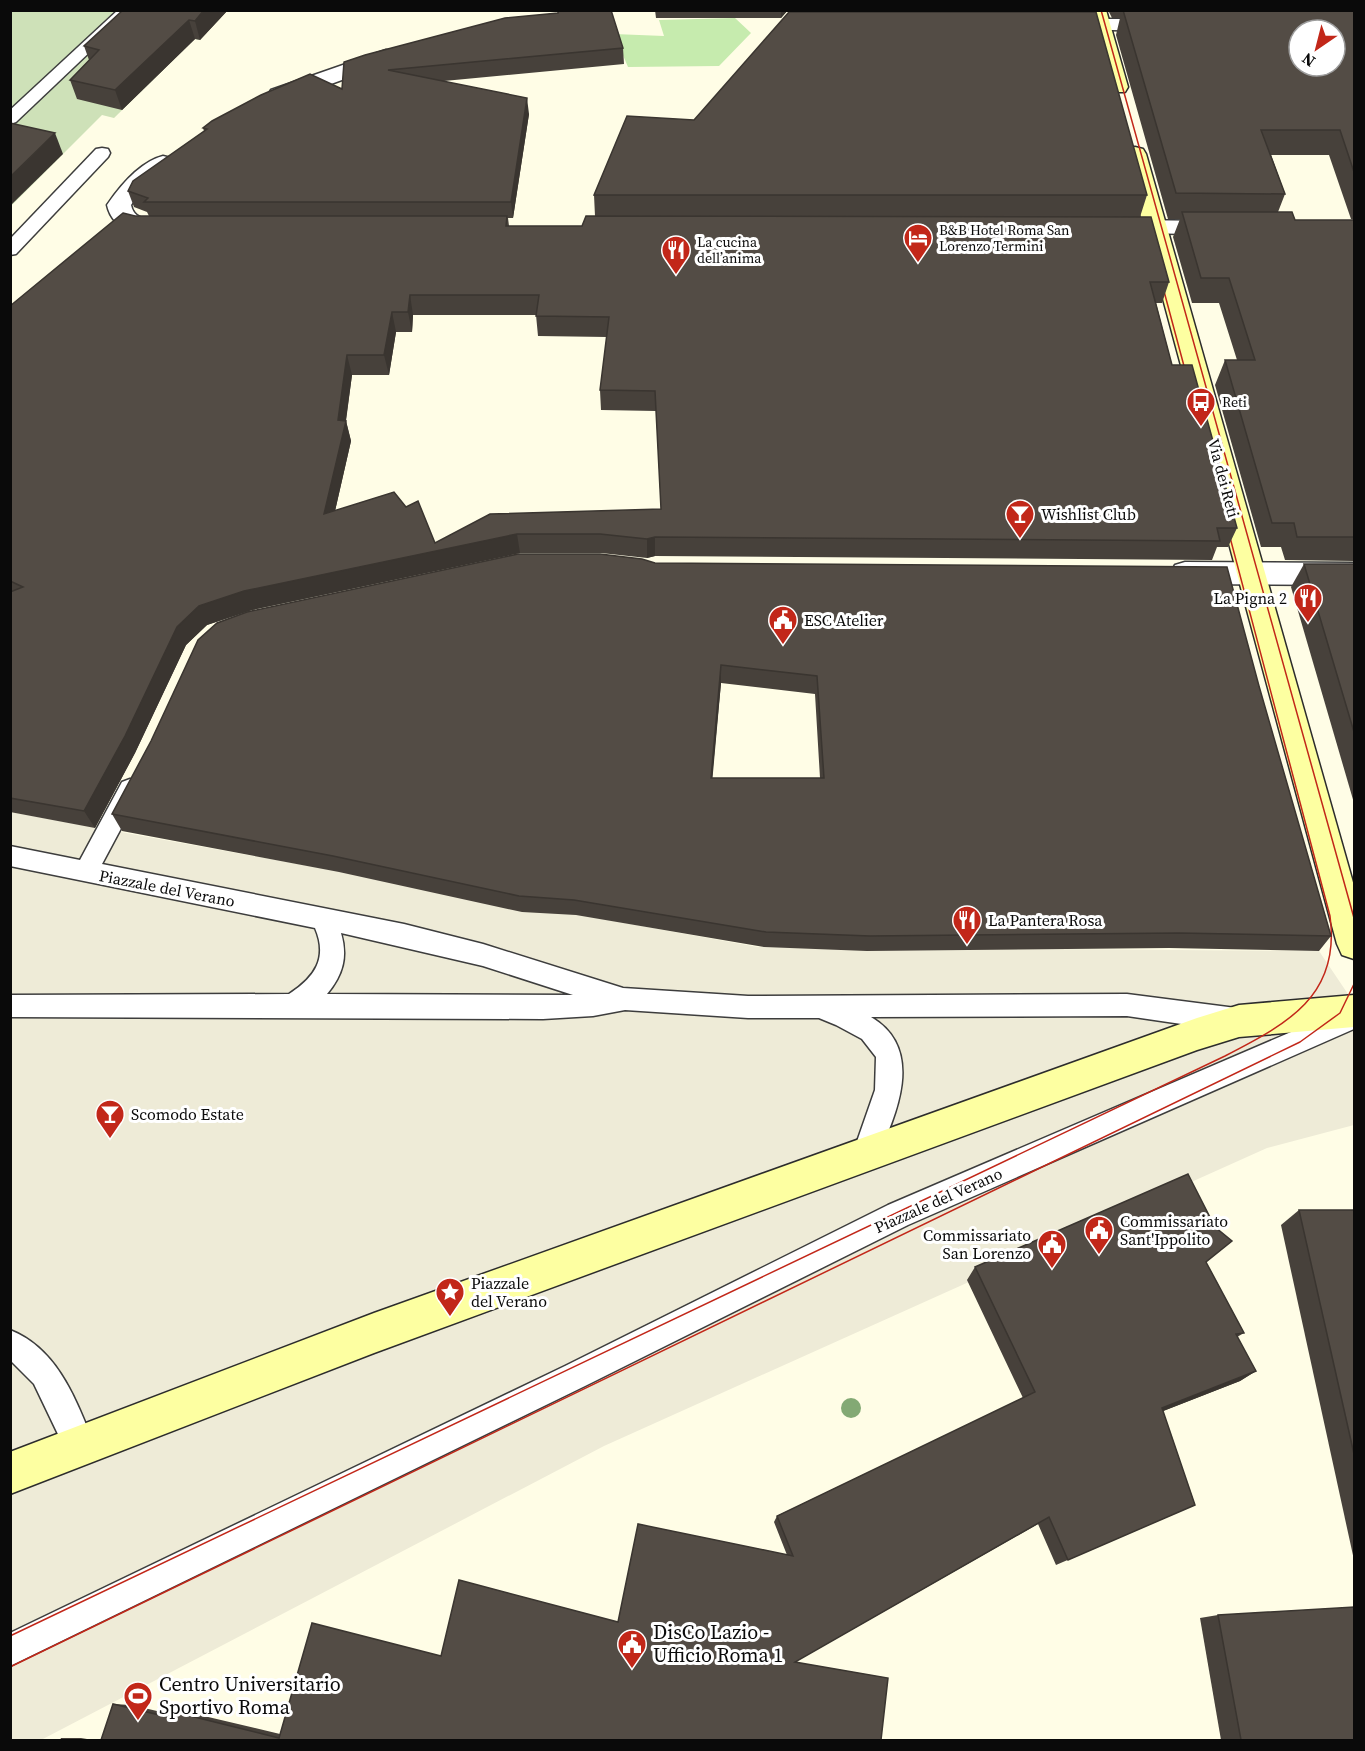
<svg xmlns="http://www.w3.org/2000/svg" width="1365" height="1751" font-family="'Source Serif 4',serif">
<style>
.green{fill:#c6ebae}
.cemetery{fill:#cee1b8}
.plaza{fill:#eeebd7}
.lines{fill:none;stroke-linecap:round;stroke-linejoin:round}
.lane-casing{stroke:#3d3d3d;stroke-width:3}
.street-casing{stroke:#3d3d3d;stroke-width:3}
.secondary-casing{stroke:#2c2c2c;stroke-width:3}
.lane{fill:#fff;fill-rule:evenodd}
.street{fill:#fff;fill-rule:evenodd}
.secondary{fill:#fdffa1;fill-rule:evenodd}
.tram{stroke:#c22719;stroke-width:1.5}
.tree{fill:#83a974}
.wall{fill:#47413b;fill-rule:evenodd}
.shaded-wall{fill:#3a3530}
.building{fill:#534c45;stroke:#3a3530;stroke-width:1.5;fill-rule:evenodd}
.labels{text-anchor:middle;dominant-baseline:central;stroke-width:6;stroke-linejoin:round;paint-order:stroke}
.far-poi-label{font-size:14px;fill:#0a0a0a;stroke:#fff;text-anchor:start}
.street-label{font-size:16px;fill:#0a0a0a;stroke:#fff}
.poi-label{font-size:16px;fill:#0a0a0a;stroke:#fff;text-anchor:start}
.near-poi-label{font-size:20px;fill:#0a0a0a;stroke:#fff;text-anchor:start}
</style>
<rect width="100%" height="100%" fill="#fffde6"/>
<!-- green -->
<path class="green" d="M735,18l16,15 -32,33 -91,1 -14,-33 50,2 -5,-16z"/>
<!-- cemetery -->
<path class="cemetery" d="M11,11h208l-19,29 -24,-5 -28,30 16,4 -50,49 -12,-3 -91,91z"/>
<!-- plaza -->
<path class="plaza" d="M10,812l748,135 561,4 35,52v122l-87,23 -663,298 -563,294h-30z"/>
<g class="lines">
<!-- lane casing -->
<g class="lane-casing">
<g id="lane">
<path d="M118,10h16l-118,112 -6,2v-14z"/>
<path d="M102,148l6,1 2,4 -2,4 -92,97 -6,1v-16l86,-90z"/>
<path d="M130,779l8,3 4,7 -40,75 302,60 79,20 140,44 125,8 379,-2 109,14 9,4 4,8 -4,8 -9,4 -109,-16 -256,1c56,33 24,101 4,145l-9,4 -9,-4 -4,-9 22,-63 1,-33 -14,-18 -26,-14 -17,-7h-71l-123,-8 -32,6 -50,3 -533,-2v-22l279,-1c26,-17 39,-36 26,-66l-305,-62v-20l70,14 42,-78zM341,933l142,33 90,29 -246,-1c16,-19 21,-37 14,-61z"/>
<path d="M1354,1005v24l-446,196 -323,161 -575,280v-33l555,-267 323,-161z"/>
<path d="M10,1330c48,19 66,70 84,114l-4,11 -11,4 -11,-4 -34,-71 -24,-24z"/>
</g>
</g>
<!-- street casing -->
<g class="street-casing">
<g id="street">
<path d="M1065,19h99l7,2 3,4 -3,4 -7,2 -106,-2 -3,-4 3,-4z"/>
<path d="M386,50l8,1 3,5 -3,5 -107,39h-16l-3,-5 3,-5z"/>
<path d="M163,156l8,2 3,5 -37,33 -6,9c4,19 24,13 39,17l4,5 -4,5c-24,7 -57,1 -63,-27 13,-19 33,-43 56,-49z"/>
<path d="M1122,220l99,1 8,2 4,5 -4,5 -8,2 -107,-3 -4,-5 4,-5z"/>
<path d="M1185,562l169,1v22l-169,-1 -10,-3 -4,-8 4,-8z"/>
</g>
</g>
<!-- secondary casing -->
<g class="secondary-casing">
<g id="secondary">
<path d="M1086,10h20l22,77 -3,5h-16l-3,-5z"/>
<path d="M1135,147l8,2 3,5 208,732v73l-12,-4 -5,-11 -213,-790 3,-5z"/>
<path d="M1354,995v32l-115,10 -42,13 -823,303 -364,141v-42l364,-139 823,-295 42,-13z"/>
</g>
</g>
<!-- lane -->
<use href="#lane" class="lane"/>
<!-- street -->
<use href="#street" class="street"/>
<!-- secondary -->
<use href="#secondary" class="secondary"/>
<!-- tram -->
<g class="tram">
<path d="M1101,10l253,908"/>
<path d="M1161,280l27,101"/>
<path d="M10,1636l1215,-580c62,-32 116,-60 105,-140l-103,-390"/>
<path d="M10,1667l1290,-625 40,-29 14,-29"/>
</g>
</g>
<!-- trees -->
<circle class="tree" cx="851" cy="1408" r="10"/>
<!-- wall -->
<g class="wall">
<path d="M228,10l-28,30 -5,-1 -73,71 -45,-11 -7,-19 19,-20 -5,-14z"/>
<path d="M558,10l65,38 1,16 -180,17 85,33 -16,104h-5l1,8h73l13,-10 -1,-21 100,-75 109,-108v-2h285l59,185 -7,22 29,65 -7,21h-6l16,62 65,163 -9,19h-11l-5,13 -557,-4 -8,2 -46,-5h-81l-268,57 -45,15 -21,20 -51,108 -40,75 -85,-16v-506l125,-90h14l-2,-4 -13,-5 -6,-16 76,-60 -1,-3 139,-39 2,-27 214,-49zM413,315h123l2,21 69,1 -7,53 1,20 55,1 5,98 -226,34 -100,-32 16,-70 -5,-20 6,-46h37l7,-43h16z"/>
<path d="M655,10h133l-7,8h-125z"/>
<path d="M1108,10h246v551l-69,-1 -4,-13h-20l-46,-162 10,-25h12l-18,-57h-27l-19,-66 7,-18h-12l-52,-184 4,-17h-8zM1271,155h58l22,64 3,1h-59l-17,-8 7,-18z"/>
<path d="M655,563l604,123 72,250 -12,15 -150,-3 -302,3 -103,-4 -188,-32 -54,-3 -183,-40 -217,-41 -10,-17zM721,683l94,11 5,84h-108z"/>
<path d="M1304,564h50v239l-63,-216z"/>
<path d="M1299,1210h55v350l-73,-335z"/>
<path d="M1206,1262l38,71 -7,4 19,34 -16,10 -77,30 32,94 -139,60 -18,-41 -243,138 86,78h-780l12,-36 18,1 39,9v-3l17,1 93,22 161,-79 177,-33 169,-67 -13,-33 3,-6 246,-118 -56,-118 8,-13z"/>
<path d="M1218,1615l136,125h-133l-21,-122z"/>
<path d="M61,1738h20l12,2h-33z"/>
</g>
<!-- shaded-wall -->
<g class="shaded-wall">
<path d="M204,10h24l-28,30 -5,-19z"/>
<path d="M781,10h7l-7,8z"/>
<path d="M189,20l6,19 -73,71 -7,-20z"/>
<path d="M527,98l2,16 -16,104 -2,-16z"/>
<path d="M55,133l8,21 -53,52v-29z"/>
<path d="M410,295l3,20 -1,17 -4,-20z"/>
<path d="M392,312l4,20 -7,43 -5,-20z"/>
<path d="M347,355l5,20 -7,51 1,-5 5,20 -21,92 -6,-19z"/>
<path d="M517,534l3,19 -268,57 -45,15 -21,20 -51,108 -40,75 -11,-17 93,-184 22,-21 45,-15z"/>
<path d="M655,537v19l-8,2v-19z"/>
<path d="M721,665v18l-10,112v-17z"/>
<path d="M1256,1371l-16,10 -92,36 14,-9z"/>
</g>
<!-- building -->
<g class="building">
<path d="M123,10h81l-9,11 -6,-1 -74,70 -45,-10 29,-30 -15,-4z"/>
<path d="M558,10h53l12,38 -235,22 139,28 -16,104h-367l4,-4 -20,-7 5,-10 74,-52 -4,-1 9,-7 49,-26 49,-21 32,15 2,-27 21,-7 140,-37 53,-5z"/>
<path d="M1123,10h231v162l-14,-42h-79l24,64 -109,-1zM1299,30h36v36h-36z"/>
<path d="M789,12h307l51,183h-553l33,-79 67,4z"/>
<path d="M10,123l45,10 -45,44z"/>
<path d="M1182,212h110l3,8h59v317h-57l-3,-14h-22l-47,-163h30l-26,-82h-28z"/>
<path d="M123,213l12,3h372l-1,10h76l4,-10 565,1 18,65h-19l22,83h20l45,163h-20l3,13 -565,-4 -8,2 -47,-5h-83l-273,57 -45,15 -22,21 -52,109 -41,75 -74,-13v-206l13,-5 -13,-6v-275zM410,295h129l-3,21 73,1 -9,73 55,1 6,118 -171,5 -55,29 -17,-42 -12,6 -12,-15 -70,22 22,-93 -8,-1 9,-65h37l8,-43h16z"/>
<path d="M518,554h82l42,5 13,4 572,4 32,119 72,250 -152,-3 -309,3 -104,-4 -192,-32 -55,-4 -186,-40 -221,-42 39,-73 47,-101 19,-17 30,-11zM721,665l96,11 7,102h-113z"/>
<path d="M1304,564h50v168z"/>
<path d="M1188,1174l27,53 17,14 -26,21 38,71 -8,1 20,37 -94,37 33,97 -127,55 -19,-43 -254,145 93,16 -7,62h-780l12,-36 55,13 2,-6 109,27 33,-115 129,33 18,-76 159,42 20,-98 155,32 -16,-40 258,-124 -60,-125z"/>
<path d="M1299,1210h55v244z"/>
<path d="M1354,1607v133h-113l-23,-125z"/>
</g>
<!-- icons -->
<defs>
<g id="hotel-pin" transform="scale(1.5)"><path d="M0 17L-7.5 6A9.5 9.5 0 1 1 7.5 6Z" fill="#c22719" stroke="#fff"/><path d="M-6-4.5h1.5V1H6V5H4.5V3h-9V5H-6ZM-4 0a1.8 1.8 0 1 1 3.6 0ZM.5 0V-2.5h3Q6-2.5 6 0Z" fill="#fff"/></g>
<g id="restaurant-pin" transform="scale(1.5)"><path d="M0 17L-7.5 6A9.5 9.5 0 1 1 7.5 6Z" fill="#c22719" stroke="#fff"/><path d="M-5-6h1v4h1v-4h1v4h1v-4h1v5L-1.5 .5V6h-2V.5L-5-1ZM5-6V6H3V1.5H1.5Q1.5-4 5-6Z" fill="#fff"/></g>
<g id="bus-pin" transform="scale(1.5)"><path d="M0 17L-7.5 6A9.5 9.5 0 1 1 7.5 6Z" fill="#c22719" stroke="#fff"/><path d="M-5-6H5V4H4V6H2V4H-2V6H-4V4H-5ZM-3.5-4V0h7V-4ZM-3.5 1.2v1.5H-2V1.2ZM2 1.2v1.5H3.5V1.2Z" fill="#fff"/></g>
<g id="bar-pin" transform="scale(1.5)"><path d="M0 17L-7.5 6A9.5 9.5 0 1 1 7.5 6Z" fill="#c22719" stroke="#fff"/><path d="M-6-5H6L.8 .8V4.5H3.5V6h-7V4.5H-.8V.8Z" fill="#fff"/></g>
<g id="civic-pin" transform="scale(1.5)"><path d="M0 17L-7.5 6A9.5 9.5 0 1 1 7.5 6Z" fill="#c22719" stroke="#fff"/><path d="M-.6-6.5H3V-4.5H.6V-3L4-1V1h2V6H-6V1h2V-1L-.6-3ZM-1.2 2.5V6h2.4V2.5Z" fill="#fff"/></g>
<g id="sight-pin" transform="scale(1.5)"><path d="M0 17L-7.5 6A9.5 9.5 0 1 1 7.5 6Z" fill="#c22719" stroke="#fff"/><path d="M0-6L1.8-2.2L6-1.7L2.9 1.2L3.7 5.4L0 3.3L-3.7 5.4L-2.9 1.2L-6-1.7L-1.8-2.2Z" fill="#fff"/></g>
<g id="stadium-pin" transform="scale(1.5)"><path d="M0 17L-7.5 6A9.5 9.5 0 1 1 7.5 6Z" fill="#c22719" stroke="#fff"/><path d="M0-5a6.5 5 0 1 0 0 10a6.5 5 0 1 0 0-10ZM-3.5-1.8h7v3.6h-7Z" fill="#fff"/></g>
</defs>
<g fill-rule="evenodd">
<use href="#hotel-pin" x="918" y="238"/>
<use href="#restaurant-pin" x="676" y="250"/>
<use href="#bus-pin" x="1201" y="402"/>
<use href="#bar-pin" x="1020" y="514"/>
<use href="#restaurant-pin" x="1308" y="598"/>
<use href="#civic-pin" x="783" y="620"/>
<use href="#restaurant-pin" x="967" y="920"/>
<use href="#bar-pin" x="110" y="1114"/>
<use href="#civic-pin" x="1099" y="1230"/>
<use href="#civic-pin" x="1052" y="1244"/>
<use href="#sight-pin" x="450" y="1292"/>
<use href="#civic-pin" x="632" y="1644"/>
<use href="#stadium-pin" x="138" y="1696"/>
</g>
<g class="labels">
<!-- far-poi labels -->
<g class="far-poi-label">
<text x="939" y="230">B&amp;B Hotel Roma San<tspan x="939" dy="16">Lorenzo Termini</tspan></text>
<text x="697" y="242">La cucina<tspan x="697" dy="16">dell’anima</tspan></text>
<text x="1222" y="402">Reti</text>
</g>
<!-- street labels -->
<g class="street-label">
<text transform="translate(1224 478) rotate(75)">Via dei Reti</text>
<text transform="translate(167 888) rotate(11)">Piazzale del Verano</text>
<text transform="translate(938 1200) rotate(-24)">Piazzale del Verano</text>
</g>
<!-- poi labels -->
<g class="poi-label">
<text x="1041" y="514">Wishlist Club</text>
<text x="1287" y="598" text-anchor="end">La Pigna 2</text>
<text x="804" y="620">ESC Atelier</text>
<text x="988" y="920">La Pantera Rosa</text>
<text x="131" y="1114">Scomodo Estate</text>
<text x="1120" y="1221">Commissariato<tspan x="1120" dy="18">Sant'Ippolito</tspan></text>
<text x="1031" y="1235" text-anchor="end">Commissariato<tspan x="1031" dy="18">San Lorenzo</tspan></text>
<text x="471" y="1283">Piazzale<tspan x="471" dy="18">del Verano</tspan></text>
</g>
<!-- near-poi labels -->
<g class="near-poi-label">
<text x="653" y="1632">DisCo Lazio -<tspan x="653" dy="23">Ufficio Roma 1</tspan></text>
<text x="159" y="1684">Centro Universitario<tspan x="159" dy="23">Sportivo Roma</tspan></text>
</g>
</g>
<!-- border -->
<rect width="1365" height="1751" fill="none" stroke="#0a0a0a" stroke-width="24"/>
<!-- north arrow -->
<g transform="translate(1317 48) rotate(215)"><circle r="28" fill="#ffffff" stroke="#9d9d9d" stroke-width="1.5"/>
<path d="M0-4.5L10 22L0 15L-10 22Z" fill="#c22719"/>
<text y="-9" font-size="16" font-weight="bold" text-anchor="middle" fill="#0a0a0a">N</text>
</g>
</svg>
